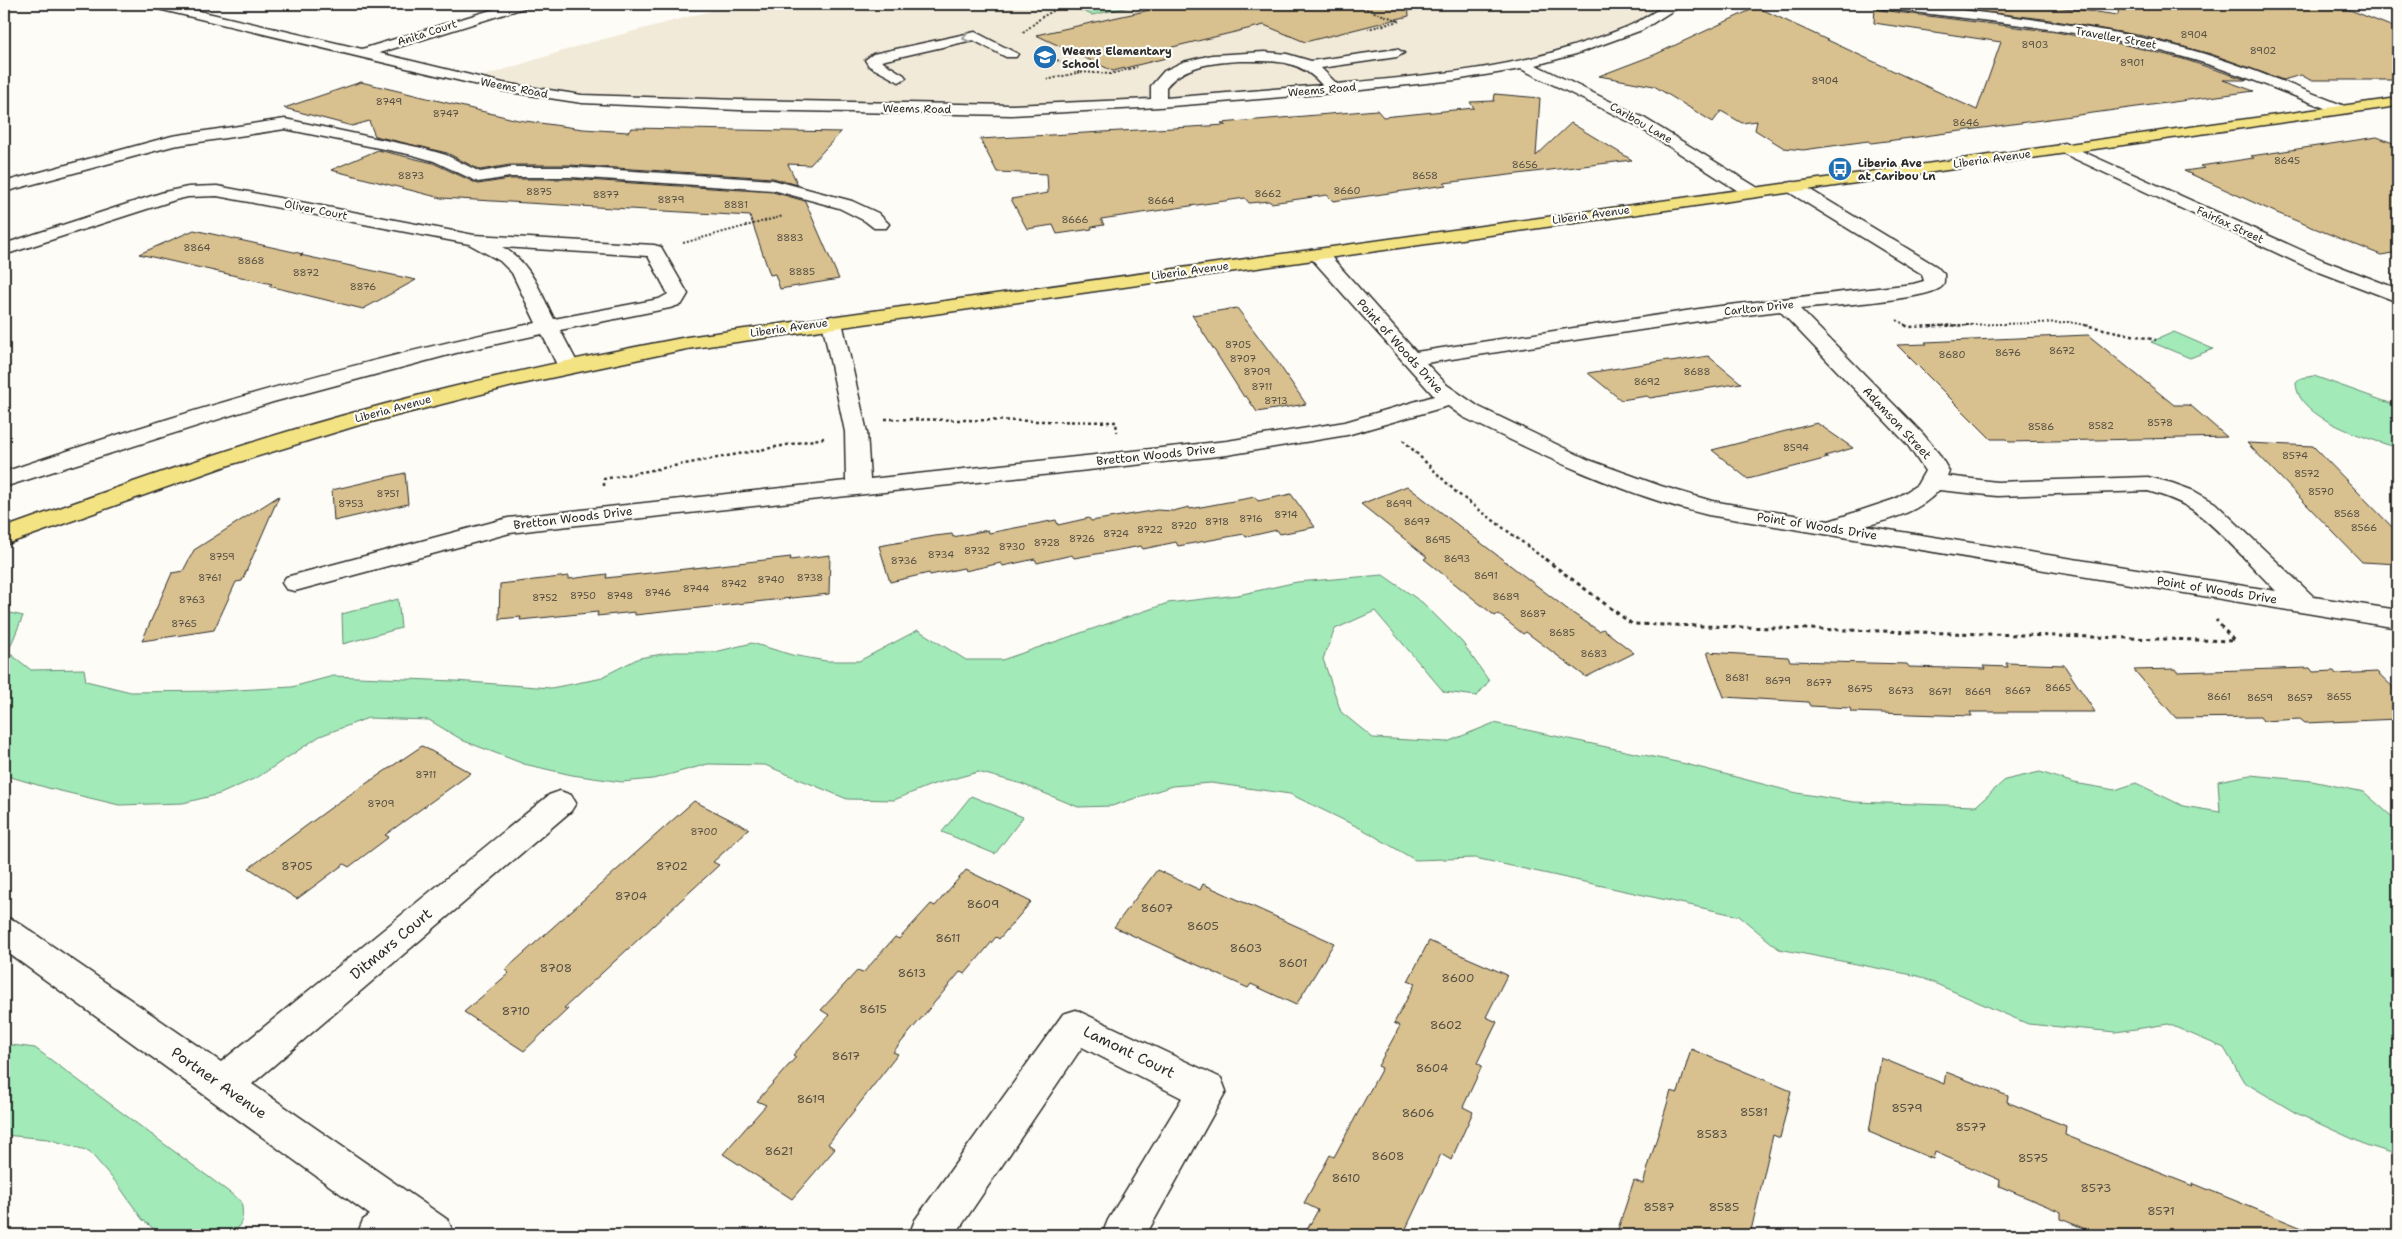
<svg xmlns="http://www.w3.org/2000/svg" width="2402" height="1239" font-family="'Shantell Sans',sans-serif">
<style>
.built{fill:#f2ead8}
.green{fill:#a2eab8;stroke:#668a72}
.building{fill:#d8c08f;stroke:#2b2b2b}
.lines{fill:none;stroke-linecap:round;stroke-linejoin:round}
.minor-casing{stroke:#2b2b2b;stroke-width:3}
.major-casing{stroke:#2b2b2b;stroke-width:3}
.path-far2{stroke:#2b2b2b;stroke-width:2;stroke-dasharray:2 2;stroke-linecap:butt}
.path-far1{stroke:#2b2b2b;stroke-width:2.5;stroke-dasharray:3 3;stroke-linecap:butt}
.path{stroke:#2b2b2b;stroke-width:3;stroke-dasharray:4 4;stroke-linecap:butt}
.minor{fill:#fdfcf7;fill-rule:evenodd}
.major{fill:#f4e382;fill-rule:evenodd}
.oneway{stroke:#9e9e9b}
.labels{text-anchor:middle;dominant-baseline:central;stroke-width:4.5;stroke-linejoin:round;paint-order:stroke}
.number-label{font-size:10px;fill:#565044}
.far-street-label{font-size:11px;fill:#2b2b2b;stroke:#fdfcf7}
.far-poi-label{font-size:11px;font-weight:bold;fill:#2b2b2b;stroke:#fdfcf7;text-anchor:start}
.street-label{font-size:12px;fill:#2b2b2b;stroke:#fdfcf7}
.near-number-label{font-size:12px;fill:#565044}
.near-street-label{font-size:15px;fill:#2b2b2b;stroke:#fdfcf7}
</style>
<rect width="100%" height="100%" fill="#fdfcf7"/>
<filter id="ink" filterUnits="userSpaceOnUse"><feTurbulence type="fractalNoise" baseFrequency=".02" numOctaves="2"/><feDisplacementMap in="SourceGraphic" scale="10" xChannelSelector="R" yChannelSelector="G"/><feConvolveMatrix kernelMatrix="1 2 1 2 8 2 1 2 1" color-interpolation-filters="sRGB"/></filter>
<g filter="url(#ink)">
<!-- built -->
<path class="built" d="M737,4h940l-20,13 -86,34 -116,25 -405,33 -468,-10 -111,-19 114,-36z"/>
<!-- green -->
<g class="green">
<path d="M1066,4h77l-51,11z"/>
<path d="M2174,332l39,17 -23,9 -39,-16z"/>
<path d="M2314,376l84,30v42c-27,-9 -101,-28 -102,-65l5,-5z"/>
<path d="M1383,575l40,28 39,39 27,39 -12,15 -33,-4 -69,-81 -40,18 -12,30 18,53 32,26 74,4 47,-19 192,41 111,29 57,9 122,4 29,-26 35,-8 34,11 41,7 21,-7 47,23 37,6 -2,-31 32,-6 62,6 52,11 34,30v333l-32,-10 -70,-32 -52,-31 -20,-34 -56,-24 -52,8 -88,-8 -110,-48 -139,-27 -40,-33 -264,-58 -60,2 -51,-30 -74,-36 -79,-11 -39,3 -60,20 -34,1 -56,-23 -44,-12 -47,13 -37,15 -47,-1 -82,-34 -57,-1 -55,15 -31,3 -50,-7 -48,-11 -60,-23 -35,-21 -61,-2 -48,18 -62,41 -38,17 -37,9 -64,2 -71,-17 -44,-13v-162l2,-1 17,4 -15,36 23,18 53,-1 2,12 45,11 88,-1 73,-4 41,-11 122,5 96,7 47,-9 41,-21 35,-6h41l37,-9 40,12 34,6h33l59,-31 48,30h36l166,-57 70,-8 59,-13z"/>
<path d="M398,599l3,29 -58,16 -1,-30z"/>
<path d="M971,796l52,21 -28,37 -53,-22z"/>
<path d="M4,1044l31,4 206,153c3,15 2,24 -10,34h-70l-19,-16 -23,-33 -30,-35 -41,-12 -44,-4z"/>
</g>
<!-- building -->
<g class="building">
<path d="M1177,4h231l1,12 -104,26 -41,-17 -108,26 14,6 -57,14 -77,-36z"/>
<path d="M1916,4h120l82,11 1,-11h216l63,25v51h-88l-9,-5 -18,5 -72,-26 -68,-18 -99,-17z"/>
<path d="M1757,7l220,103 24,-68 -127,-19 1,-16 5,3 176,22 70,13 57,14 64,21h-24l31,11 -344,47 -39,5 -3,-2 -65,9 -19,-2 -29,-18 2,-9 -15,2 -21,-12 -8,11 -59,-36 -55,-10 55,-21z"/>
<path d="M361,82l157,38 65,9 45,3 4,-4 209,4 -31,33 -22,-1 10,21 -25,-7 -203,-13h-60l-30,5 -33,-17 -72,-17 -6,-15 -17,5 -68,-18z"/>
<path d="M1495,94l45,4 -4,58 35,-33 61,37 -188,23 2,2 -113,16 -6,-6 -56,8 -2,-2 -20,2 -4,-5 -144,21 3,6 -13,2 1,2 -35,5 -4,-9 -26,4 -16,-30 37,-6 -1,-19 -50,-2 -17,-33 246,-14 -5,-2 156,-13 6,7 91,-9 -4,-6 24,-1z"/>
<path d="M2377,137l21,8v107l-17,3 -104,-42 -93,-42 21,-3 -5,-2 54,-8 -3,-2z"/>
<path d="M378,150l55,13 45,21 32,-5h60l203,13 32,9 34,78 -59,10 -5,-15 -5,1 -20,-59 -309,-18 -110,-28z"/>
<path d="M194,230l109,24 -3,1 116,25 -53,29 -94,-23 3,-2 -133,-30z"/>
<path d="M1237,308l39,52 30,44 -49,8 -11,-16 -2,1 -52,-82z"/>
<path d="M2088,335l86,70h16l37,32 -218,5 -3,-3h-15l-94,-94 30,-1 -2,-2z"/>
<path d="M1708,356l33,27 -91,15 -3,-2 -26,4 -33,-27 80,-13 3,2z"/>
<path d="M1817,423l36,25 -28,8 3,2 -80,21 -36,-29z"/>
<path d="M2247,443l66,3 85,87v31l-36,-2z"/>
<path d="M405,473l3,31 -74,17 -2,-31z"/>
<path d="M1407,486l164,126 28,19 4,-2 31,24 -48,24 -60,-45 -3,2 -25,-20 -3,2 -71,-57 3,-2 -66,-53z"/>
<path d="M1291,494l24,33 -35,7 -3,-4 -31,7 -2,-3 -66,12 -2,-4 -33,7 -2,-3 -67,12 -2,-3 -35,8 -2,-4 -32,7 -2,-3 -36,8 -1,-3 -34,7 -1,-2 -39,9 -11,-36 56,-10 17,-2 1,3 35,-7 1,3 67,-13 2,5 31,-7 2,3 66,-11 16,1 16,-4 1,2 65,-12 3,4z"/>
<path d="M279,496l-37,85 -6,1 -22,48 -72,11 30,-68 11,-2 11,-21z"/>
<path d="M830,555l-1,39 -194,21v-3l-38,4 1,-4 -78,8 1,-3 -22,2 1,-35 69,-8v3l38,-5 -1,4 185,-21 -1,3z"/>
<path d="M1707,652l81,5 2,4 117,3 2,3 76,2 -2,-3 25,1 -2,-4 58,2 31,47h-125l2,4 -121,-4 -1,-4 -40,-2 -2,-4 -84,-5z"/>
<path d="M2310,668l3,4 21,-1 2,3 41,-2 21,20v27l-93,4 -5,-4 -37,2 -3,-4 -84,1 -42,-48 41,-1 2,3z"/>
<path d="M422,746l49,27 -86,62 4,2 -40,30 -5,-3 -47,35 -48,-31 87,-64z"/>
<path d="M694,801l55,28 -36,33 6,3 -155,143 4,1 -44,42 -60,-39 45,-39 -4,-3z"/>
<path d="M966,870l65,32 -32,37 -3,-2 -31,37 -5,-2 -67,80 5,2 -70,90 7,5 -43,50 -69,-45 43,-49 -9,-4 39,-44 -3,-2 36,-40 -8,-5 36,-39 6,2 32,-36 4,2 32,-35 4,2z"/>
<path d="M1157,870l43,20 3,-6 131,59 -38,62 -45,-21 -3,4 -134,-61z"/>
<path d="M1429,941l78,34 -21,42 11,5 -20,41 5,3 -19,41 10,5 -22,48 -10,-6 -38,81h-99l14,-25 -14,-7 26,-48 4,2 48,-89 -4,-2 22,-40 -6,-3 21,-39 -7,-3z"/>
<path d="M1691,1049l100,42 -11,47 -7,-3 -23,100h-134l18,-55 9,4 28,-93 7,2z"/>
<path d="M1881,1058l63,26 2,-12 62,24 -1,6 59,24 -1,9 128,51 -1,-3 127,52h-219l-39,-16v-7l-62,-26 1,-6 -65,-28 -2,7 -64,-27z"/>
</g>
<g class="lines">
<!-- minor casing -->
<g class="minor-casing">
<g id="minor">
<path d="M148,4h21l193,45 149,-45h18l-2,3 -148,46 124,30 79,12 157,5 273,5 139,-6v-13l13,-15 19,-9 29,-7 53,-3 22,2 24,7 86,-12 7,4 -7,4 -76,11 16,16c77,-8 156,-12 230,-36 21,-7 44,-14 64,-23 21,-9 27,-21 52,-21l-41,26 -66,24 -40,11 108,53 114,70 3,4 -3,4h-12l-112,-72 -113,-55 -66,11 -122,13 -174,14 -147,8 -273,-5 -157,-7 -79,-12 -349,-83zM1239,61c34,0 60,-3 83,24l-156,13v-11c18,-22 46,-24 73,-26z"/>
<path d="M1874,4c40,0 80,5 120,10 66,9 133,18 197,36 53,15 105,37 156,57l3,3 -3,3h-10c-58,-23 -115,-47 -176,-62 -92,-24 -187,-31 -281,-43z"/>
<path d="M975,32l43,22 -2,3h-10l-33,-17 -92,21 23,14 2,3 -7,4 -30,-16 -4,-6 8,-6z"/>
<path d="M285,119l137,29 24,7 34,17 30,-5h60l203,13 79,21 26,12 11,11 -3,4h-12l-9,-7 -26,-13 -66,-18 -203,-13h-60l-32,5 -44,-21 -21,-6 -128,-26 -112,17 -169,46v-10l168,-46z"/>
<path d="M2064,143l259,117 75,29v13l-89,-34 -251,-117 -2,-3 2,-3z"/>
<path d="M1793,182l6,1 137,83 8,8c0,5 1,11 -4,14 -17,12 -114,18 -140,21l123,125 16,20 10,17 -2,5 50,6 151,-5 24,6 22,8 21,12 99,94 84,13v18l-690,-113c-87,-21 -165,-59 -245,-98l-15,-11 -101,29 -120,20 -686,74 -31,4 -215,58 -9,-2 -4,-6 4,-6 222,-59 338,-37 -1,-49 -23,-110 3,-4 7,-2 7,2 3,4 25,110 3,47 357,-38 118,-19 89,-26 -123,-138 -2,-4 2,-4h14l91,102 296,-45 201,-23 11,-3 -2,-7 -135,-83 -3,-4 3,-4zM1780,311l127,133 18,27 -8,14 -22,14 -66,22 -117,-20 -51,-15 -72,-26 -110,-53 -32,-22 -21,-22 286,-44zM1939,490l58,6 151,-5c17,5 35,11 49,22 27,21 54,53 79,78l-412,-65c26,-6 57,-15 75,-36z"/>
<path d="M217,186l257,49 180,10 7,2 27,47 -6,10 -12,4 -110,22 19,36 -3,5 -8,1 -8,-1 -18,-37 -86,19 -183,49 -269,85v-15c174,-59 352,-112 532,-149l-24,-50 -12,-12 -31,-17 -252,-48 -29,1 -13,3 -171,55v-11l160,-52 24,-5zM502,247l146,9 20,38 -9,5 -105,20c-13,-26 -24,-58 -52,-72z"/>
<path d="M560,791l11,4 5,8 -5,8 -319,273 196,136 6,15h-97l6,-15 7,-5 -366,-265v-33l12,4 205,141 328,-267z"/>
<path d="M1076,1010l145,68 5,13 -80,144h-44l6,-15 74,-122 -100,-51 -127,188h-46l6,-15 148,-206z"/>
</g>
</g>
<!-- major casing -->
<g class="major-casing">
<path id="major" d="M2398,98v8l-1711,243 -170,36 -161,41 -130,40 -222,79v-17c111,-40 223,-80 337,-112 114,-32 230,-57 346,-79z"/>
</g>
<!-- path-far2 -->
<g class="path-far2">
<path d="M1351,4l49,17 -32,8"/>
<path d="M1023,33l19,-16 24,-13"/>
<path d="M1039,51l42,21 -35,8"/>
<path d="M1081,72l29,2 27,-7"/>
<path d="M683,243l100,-27"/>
<path d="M1897,320l10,6"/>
<path d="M1931,326l138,-4 21,4"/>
</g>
<!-- path-far1 -->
<g class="path-far1">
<path d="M1905,325l3,2 63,-2"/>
<path d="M2084,325l72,15"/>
<path d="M885,419l231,3 1,10"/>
<path d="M1403,440l54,53 89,67"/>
<path d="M604,486v-7l220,-41"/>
</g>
<!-- path -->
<path class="path" d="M1545,559l87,65 602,17 -18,-21"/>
<!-- minor -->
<use href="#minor" class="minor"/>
<!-- major -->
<use href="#major" class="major"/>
</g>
<!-- one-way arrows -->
<defs><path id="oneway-chevron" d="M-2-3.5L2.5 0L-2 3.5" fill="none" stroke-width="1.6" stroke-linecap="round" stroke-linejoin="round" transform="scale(1.25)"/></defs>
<use class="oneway" href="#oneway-chevron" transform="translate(966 38) rotate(168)"/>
</g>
<!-- icons -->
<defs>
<g id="school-disc" transform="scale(1.25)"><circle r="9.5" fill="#1f6fb2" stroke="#fdfcf7"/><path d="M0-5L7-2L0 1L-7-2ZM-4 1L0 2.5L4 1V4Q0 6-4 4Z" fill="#fff"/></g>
<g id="bus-disc" transform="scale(1.25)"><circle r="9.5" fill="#1f6fb2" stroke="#fdfcf7"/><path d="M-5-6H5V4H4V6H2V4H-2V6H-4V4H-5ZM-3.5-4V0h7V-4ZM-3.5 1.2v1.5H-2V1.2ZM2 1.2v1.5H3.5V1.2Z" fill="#fff"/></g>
</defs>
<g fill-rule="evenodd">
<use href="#school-disc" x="1045" y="57"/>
<use href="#bus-disc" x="1840" y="169"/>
</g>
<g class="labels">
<!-- number labels -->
<g class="number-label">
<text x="2194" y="34">8904</text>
<text x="2035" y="44">8903</text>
<text x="2263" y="50">8902</text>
<text x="2132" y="62">8901</text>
<text x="1825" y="80">8904</text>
<text x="389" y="101">8749</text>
<text x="446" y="113">8747</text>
<text x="1966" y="122">8646</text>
<text x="2287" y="160">8645</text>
<text x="1525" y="164">8656</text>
<text x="411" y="175">8873</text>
<text x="1425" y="175">8658</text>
<text x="1347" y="190">8660</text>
<text x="539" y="191">8875</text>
<text x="1268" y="193">8662</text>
<text x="606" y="194">8877</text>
<text x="671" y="199">8879</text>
<text x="1161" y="200">8664</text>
<text x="736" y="204">8881</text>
<text x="1075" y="219">8666</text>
<text x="790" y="237">8883</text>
<text x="197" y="247">8864</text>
<text x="251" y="260">8868</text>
<text x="802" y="271">8885</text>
<text x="306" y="272">8872</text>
<text x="363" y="286">8876</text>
<text x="1238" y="344">8705</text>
<text x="2062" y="350">8672</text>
<text x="2008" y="352">8676</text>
<text x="1952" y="354">8680</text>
<text x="1243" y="358">8707</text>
<text x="1257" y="371">8709</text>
<text x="1697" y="371">8688</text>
<text x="1647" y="381">8692</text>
<text x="1262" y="386">8711</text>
<text x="1276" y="400">8713</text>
<text x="2160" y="422">8578</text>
<text x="2101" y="425">8582</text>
<text x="2041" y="426">8586</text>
<text x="1796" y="447">8594</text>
<text x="2295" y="455">8574</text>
<text x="2307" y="473">8572</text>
<text x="2321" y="491">8570</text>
<text x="388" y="493">8751</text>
<text x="351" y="503">8753</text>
<text x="1399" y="503">8699</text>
<text x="2347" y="513">8568</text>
<text x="1286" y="514">8714</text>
<text x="1251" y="518">8716</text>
<text x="1217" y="521">8718</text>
<text x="1417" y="521">8697</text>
<text x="1184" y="525">8720</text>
<text x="2364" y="527">8566</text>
<text x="1150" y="529">8722</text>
<text x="1116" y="533">8724</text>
<text x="1082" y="538">8726</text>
<text x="1438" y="539">8695</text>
<text x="1047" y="542">8728</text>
<text x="1012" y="546">8730</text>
<text x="977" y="550">8732</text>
<text x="941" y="554">8734</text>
<text x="222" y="556">8759</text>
<text x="1457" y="558">8693</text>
<text x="904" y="560">8736</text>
<text x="1486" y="575">8691</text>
<text x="210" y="577">8761</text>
<text x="810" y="577">8738</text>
<text x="771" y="579">8740</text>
<text x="734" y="583">8742</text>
<text x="696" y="588">8744</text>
<text x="658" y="592">8746</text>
<text x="583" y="595">8750</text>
<text x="620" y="595">8748</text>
<text x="1506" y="596">8689</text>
<text x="545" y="597">8752</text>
<text x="192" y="599">8763</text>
<text x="1533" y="613">8687</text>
<text x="184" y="623">8765</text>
<text x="1562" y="632">8685</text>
<text x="1594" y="653">8683</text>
<text x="1737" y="677">8681</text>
<text x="1778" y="680">8679</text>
<text x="1819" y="682">8677</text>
<text x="2058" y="687">8665</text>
<text x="1860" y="688">8675</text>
<text x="1901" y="690">8673</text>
<text x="2018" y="690">8667</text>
<text x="1940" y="691">8671</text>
<text x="1978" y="691">8669</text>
<text x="2219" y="696">8661</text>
<text x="2339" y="696">8655</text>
<text x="2260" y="697">8659</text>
<text x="2300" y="697">8657</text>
<text x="426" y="774">8711</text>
<text x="381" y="803">8709</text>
<text x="704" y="831">8700</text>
</g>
<!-- far-street labels -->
<g class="far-street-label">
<text transform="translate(427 33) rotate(-18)">Anita Court</text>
<text transform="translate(2116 38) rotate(10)">Traveller Street</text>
<text transform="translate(514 88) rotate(11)">Weems Road</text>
<text transform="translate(1322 90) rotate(-5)">Weems Road</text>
<text transform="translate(917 109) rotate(1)">Weems Road</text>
<text transform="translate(1641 123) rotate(30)">Caribou Lane</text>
<text transform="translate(1992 159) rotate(-8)">Liberia Avenue</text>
<text transform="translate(316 210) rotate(11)">Oliver Court</text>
<text transform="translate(1591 215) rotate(-8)">Liberia Avenue</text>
<text transform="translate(2230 225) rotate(25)">Fairfax Street</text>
<text transform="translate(1190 271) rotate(-8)">Liberia Avenue</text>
<text transform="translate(1759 308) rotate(-6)">Carlton Drive</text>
<text transform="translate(789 328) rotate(-8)">Liberia Avenue</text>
<text transform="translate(393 409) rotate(-15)">Liberia Avenue</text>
</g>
<!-- far-poi labels -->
<g class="far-poi-label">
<text x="1062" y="51">Weems Elementary<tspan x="1062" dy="13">School</tspan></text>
<text x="1858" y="163">Liberia Ave<tspan x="1858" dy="13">at Caribou Ln</tspan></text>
</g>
<!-- street labels -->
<g class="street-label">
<text transform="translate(1400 346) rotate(48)">Point of Woods Drive</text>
<text transform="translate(1897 423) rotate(47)">Adamson Street</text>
<text transform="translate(1156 455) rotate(-6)">Bretton Woods Drive</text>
<text transform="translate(573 518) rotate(-7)">Bretton Woods Drive</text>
<text transform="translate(1817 526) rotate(9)">Point of Woods Drive</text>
<text transform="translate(2217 590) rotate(9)">Point of Woods Drive</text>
</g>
<!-- near-number labels -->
<g class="near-number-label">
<text x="297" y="866">8705</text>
<text x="672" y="866">8702</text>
<text x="631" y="896">8704</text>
<text x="983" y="904">8609</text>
<text x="1157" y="908">8607</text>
<text x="1203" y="926">8605</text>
<text x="948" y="938">8611</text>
<text x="1246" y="948">8603</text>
<text x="1293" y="963">8601</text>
<text x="556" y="968">8708</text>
<text x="912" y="973">8613</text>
<text x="1458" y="978">8600</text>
<text x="873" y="1009">8615</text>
<text x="516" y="1011">8710</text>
<text x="1446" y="1025">8602</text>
<text x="846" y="1056">8617</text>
<text x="1432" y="1068">8604</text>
<text x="811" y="1099">8619</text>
<text x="1907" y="1108">8579</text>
<text x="1754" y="1112">8581</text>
<text x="1418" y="1113">8606</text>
<text x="1971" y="1127">8577</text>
<text x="1712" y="1134">8583</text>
<text x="779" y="1151">8621</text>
<text x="1388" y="1156">8608</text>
<text x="2033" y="1158">8575</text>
<text x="1346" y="1178">8610</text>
<text x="2096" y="1188">8573</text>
<text x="1659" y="1207">8587</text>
<text x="1724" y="1207">8585</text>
<text x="2161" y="1211">8571</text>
</g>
<!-- near-street labels -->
<g class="near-street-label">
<text transform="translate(391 944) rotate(-40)">Ditmars Court</text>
<text transform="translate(1129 1052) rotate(26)">Lamont Court</text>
<text transform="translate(219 1083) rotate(35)">Portner Avenue</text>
</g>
</g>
<!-- margin -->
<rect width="2402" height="1239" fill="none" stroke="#fdfcf7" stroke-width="20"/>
<rect x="10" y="10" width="2382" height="1219" fill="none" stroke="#2b2b2b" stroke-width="2" filter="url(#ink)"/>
</svg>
